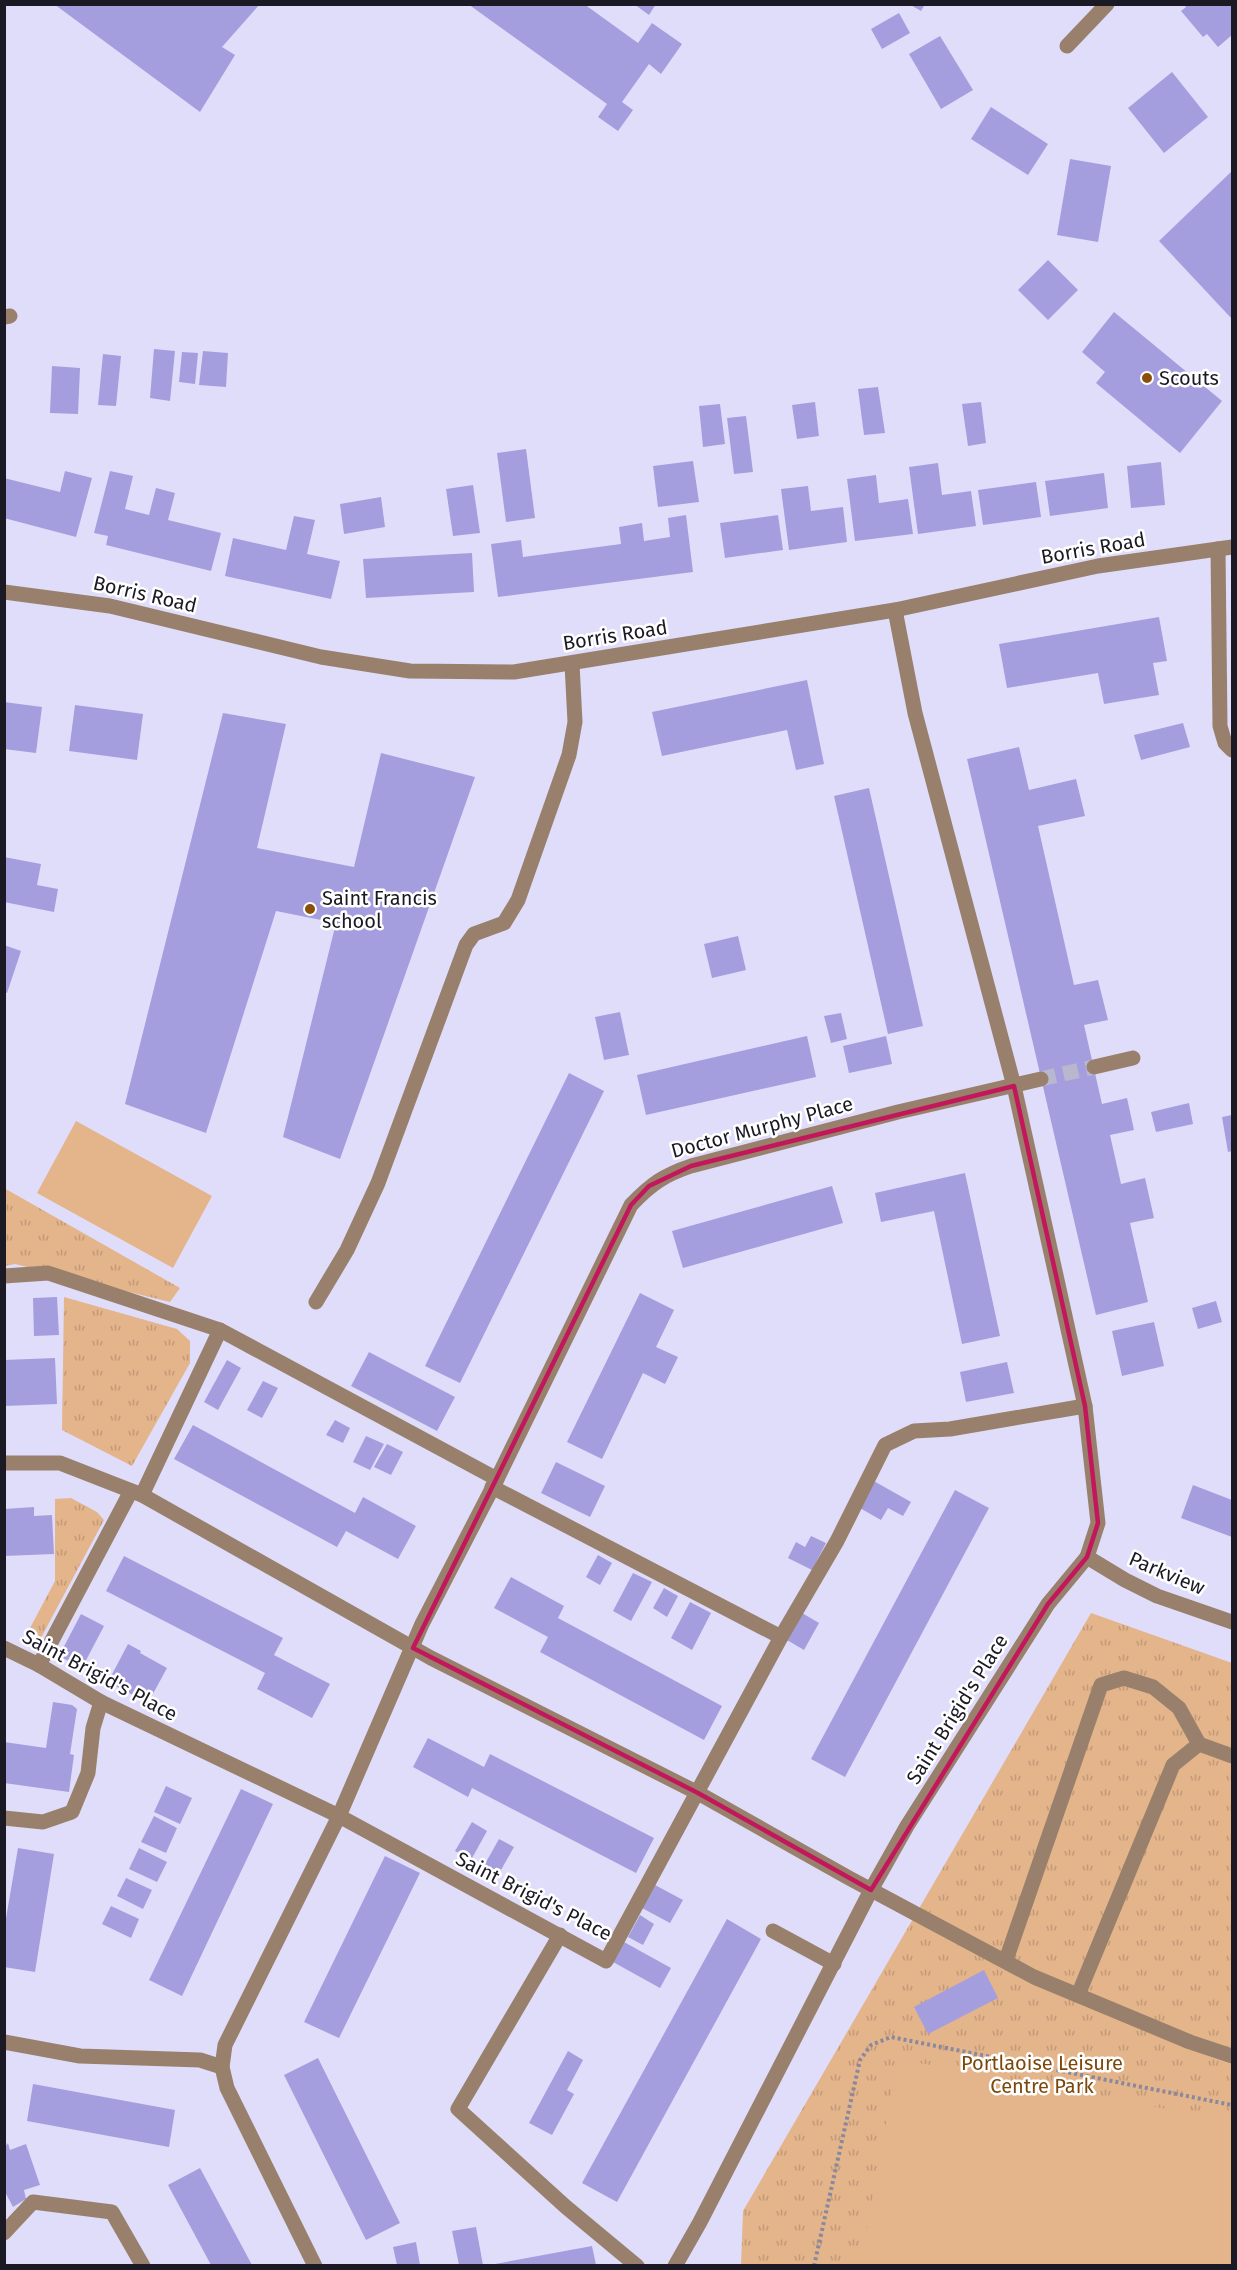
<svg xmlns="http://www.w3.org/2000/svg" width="1237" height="2270" font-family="'Fira Sans',sans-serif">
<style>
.grass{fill:url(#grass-tufts)}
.pitch{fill:#e4b48b}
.building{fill:#a59ede}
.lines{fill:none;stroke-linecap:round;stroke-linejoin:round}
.minor-tunnel{stroke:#b9b6d0;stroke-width:15;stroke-dasharray:15 8;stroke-linecap:butt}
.path{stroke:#8a889d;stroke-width:4;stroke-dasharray:3 3;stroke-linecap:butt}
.minor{stroke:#98806c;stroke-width:15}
.marked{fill:none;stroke:#c2185b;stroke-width:4.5;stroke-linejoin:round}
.poi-dot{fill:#8a4f08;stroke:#fff;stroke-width:2}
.labels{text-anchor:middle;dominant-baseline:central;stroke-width:5;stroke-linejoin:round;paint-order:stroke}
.poi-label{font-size:20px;fill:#1b1a24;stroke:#fff;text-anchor:start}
.street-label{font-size:20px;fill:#1b1a24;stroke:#fff}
.park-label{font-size:20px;fill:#7c480a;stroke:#fff}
</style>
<defs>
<pattern id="grass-tufts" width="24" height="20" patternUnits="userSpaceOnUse" patternTransform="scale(1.5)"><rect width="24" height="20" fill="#e4b48b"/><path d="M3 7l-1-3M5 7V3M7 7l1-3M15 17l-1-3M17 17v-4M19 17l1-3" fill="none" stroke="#c39a78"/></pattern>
</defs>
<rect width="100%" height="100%" fill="#e0ddfb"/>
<!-- grass -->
<g class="grass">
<path d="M4,1188l176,100 -10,14 -155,-38 -10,2z"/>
<path d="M64,1297l113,32 13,12v22l-58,103 -70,-36z"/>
<path d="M71,1498l26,14 7,8 -69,129 -13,-6 33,-62v-82z"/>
<path d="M1091,1613l141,50v602l-491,1 2,-55z"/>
</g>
<!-- pitch -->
<g class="pitch">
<path d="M76,1121l136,75 -39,72 -136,-75z"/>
<path d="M898,2059l334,62v144h-372z"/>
</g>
<!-- building -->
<g class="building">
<path d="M54,4h206l-38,43 13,8 -35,57z"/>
<path d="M468,4h116l54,39 14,-20 30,21 -21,30 -12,-10 -27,38 11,8 -15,21 -20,-14 9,-13z"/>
<path d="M634,4h22l-7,11z"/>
<path d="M909,4h16l-4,7z"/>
<path d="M1184,4h48v31l-14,12 -11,-13 -4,3 -22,-26 5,-4z"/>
<path d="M899,13l11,20 -28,16 -11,-20z"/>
<path d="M940,36l33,54 -32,19 -32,-55z"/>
<path d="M1172,72l36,45 -44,36 -36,-45z"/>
<path d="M991,107l57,37 -20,31 -57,-36z"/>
<path d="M1070,159l41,7 -13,76 -41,-7z"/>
<path d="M1232,171v148l-73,-78z"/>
<path d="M1048,260l30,30 -30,30 -30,-30z"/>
<path d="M1114,312l108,89 -42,52 -84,-70 9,-11 -23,-20z"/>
<path d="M154,349l21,2 -5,50 -20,-3z"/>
<path d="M203,351l25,2 -2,34 -27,-2z"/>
<path d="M182,352l16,1 -3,31 -16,-2z"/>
<path d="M103,354l18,2 -5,50 -18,-1z"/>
<path d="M52,366l28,2 -2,46 -28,-1z"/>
<path d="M878,387l7,46 -21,2 -6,-46z"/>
<path d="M815,402l4,34 -22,3 -5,-34z"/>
<path d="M981,402l5,41 -18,3 -6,-42z"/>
<path d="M720,404l5,40 -22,3 -4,-41z"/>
<path d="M746,416l7,56 -19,2 -7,-56z"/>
<path d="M526,449l9,69 -29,4 -9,-69z"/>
<path d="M693,461l6,41 -41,5 -5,-41z"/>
<path d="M1161,462l4,43 -34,3 -4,-42z"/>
<path d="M938,463l4,32 29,-4 5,35 -58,8 -9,-67z"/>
<path d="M65,471l27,7 -16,59 -72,-19v-40l56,14z"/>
<path d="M110,471l23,5 -8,33 24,6 7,-27 19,5 -7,27 53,13 -10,38 -105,-26 2,-9 -14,-3z"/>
<path d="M1104,473l4,35 -58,8 -5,-35z"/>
<path d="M876,475l3,28 29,-4 5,35 -58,7 -8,-62z"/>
<path d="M1036,482l5,35 -58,8 -5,-35z"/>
<path d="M473,485l7,48 -27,3 -7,-47z"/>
<path d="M808,486l3,25 32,-4 4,35 -58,8 -8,-61z"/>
<path d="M381,497l4,30 -41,7 -4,-30z"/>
<path d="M686,515l7,57 -195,25 -7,-53 30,-4 2,17 98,-13 -2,-17 23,-4 2,18 26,-4 -2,-19z"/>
<path d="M778,515l5,35 -58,8 -5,-35z"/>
<path d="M294,516l21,4 -8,34 33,7 -9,38 -106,-23 8,-38 53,12z"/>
<path d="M472,553l2,39 -108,6 -3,-39z"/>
<path d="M1159,617l8,44 -14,2 6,32 -55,9 -6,-31 -91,15 -8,-44z"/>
<path d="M807,680l17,84 -28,6 -9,-40 -125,26 -10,-44z"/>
<path d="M4,702l38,5 -6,46 -32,-4z"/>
<path d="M75,705l68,9 -6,46 -68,-9z"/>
<path d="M223,713l63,11 -29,124 97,19 27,-114 94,24 -135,382 -57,-22 53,-214 -60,-12 -70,222 -81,-29z"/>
<path d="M1183,723l7,24 -49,13 -7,-25z"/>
<path d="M1019,747l10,43 47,-11 9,37 -47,10 36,159 24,-5 10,40 -24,5 18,79 25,-6 7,32 -24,5 11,49 24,-6 9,40 -24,5 18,79 -52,13 -129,-556z"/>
<path d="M869,788l54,238 -35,8 -54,-238z"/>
<path d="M4,857l37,7 -4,21 21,4 -4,23 -50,-10z"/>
<path d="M738,936l8,34 -34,8 -8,-34z"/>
<path d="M4,945l17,6 -14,42 -3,-1z"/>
<path d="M620,1012l9,43 -25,5 -9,-43z"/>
<path d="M841,1013l6,26 -16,4 -7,-27z"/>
<path d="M807,1036l9,41 -170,38 -9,-40z"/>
<path d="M886,1036l6,28 -43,9 -6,-27z"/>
<path d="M569,1073l35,18 -144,292 -35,-17z"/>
<path d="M1189,1103l4,21 -37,8 -5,-20z"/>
<path d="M1232,1115v36l-4,1 -6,-35z"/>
<path d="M965,1173l35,163 -38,8 -28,-133 -53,11 -6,-29z"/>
<path d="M832,1186l11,37 -160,45 -11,-37z"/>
<path d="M640,1293l34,17 -18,37 22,10 -13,27 -22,-11 -41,86 -35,-17z"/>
<path d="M57,1297l2,38 -25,1 -1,-38z"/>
<path d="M1216,1301l6,21 -24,7 -6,-21z"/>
<path d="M1154,1322l10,44 -42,10 -10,-45z"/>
<path d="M369,1352l86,45 -18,34 -86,-45z"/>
<path d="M55,1358l2,46 -53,2v-46z"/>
<path d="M227,1360l14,8 -23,42 -14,-8z"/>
<path d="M1007,1362l7,31 -48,9 -6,-30z"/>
<path d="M263,1381l15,7 -16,30 -15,-8z"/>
<path d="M335,1420l15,8 -7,15 -17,-8z"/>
<path d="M193,1425l162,88 8,-16 53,29 -18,33 -52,-28 -9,16 -163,-88z"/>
<path d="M366,1436l18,8 -14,26 -17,-8z"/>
<path d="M387,1444l16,8 -12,23 -17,-8z"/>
<path d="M556,1462l49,24 -15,31 -49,-24z"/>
<path d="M872,1480l39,22 -8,14 -15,-8 -7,12 -23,-13z"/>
<path d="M1193,1485l39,15v37l-51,-19z"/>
<path d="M955,1490l34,18 -144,269 -34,-18z"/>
<path d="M34,1507v9l18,-1 2,39 -50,2v-47z"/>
<path d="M811,1536l15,7 -14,27 -24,-12 8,-16 9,5z"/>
<path d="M598,1555l14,8 -12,22 -14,-8z"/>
<path d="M124,1556l159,82 -9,17 56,29 -18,34 -55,-29 8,-16 -159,-82z"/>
<path d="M633,1573l19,9 -21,39 -18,-10z"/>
<path d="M511,1577l53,29 -6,12 164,88 -18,34 -164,-88 8,-15 -54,-29z"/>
<path d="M664,1588l14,8 -11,21 -14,-9z"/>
<path d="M690,1602l21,11 -19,37 -21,-12z"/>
<path d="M802,1613l17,10 -15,27 -17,-10z"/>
<path d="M81,1614l23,12 -22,42 -23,-12z"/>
<path d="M128,1644l13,7 -1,2 27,15 -19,35 -40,-21z"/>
<path d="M53,1702l19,3 5,4 -7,45 4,1 -5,37 -65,-9v-41l42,6z"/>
<path d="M428,1738l56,29 6,-13 164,84 -18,35 -164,-85 -4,9 -55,-30z"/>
<path d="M166,1786l26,12 -12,26 -26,-12z"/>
<path d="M241,1789l32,15 -91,192 -33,-16z"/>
<path d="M154,1816l23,12 -11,25 -25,-11z"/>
<path d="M472,1822l15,9 -16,29 -16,-9z"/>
<path d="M499,1839l15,8 -18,32 -15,-8z"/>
<path d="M18,1848l36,6 -19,118 -31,-5v-37z"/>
<path d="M139,1848l28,14 -10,20 -28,-13z"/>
<path d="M385,1856l35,17 -81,165 -35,-16z"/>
<path d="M126,1878l26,12 -9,19 -26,-13z"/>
<path d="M655,1885l28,15 -13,23 -28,-15z"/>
<path d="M111,1906l28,13 -8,19 -29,-14z"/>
<path d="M640,1915l14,9 -11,21 -15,-8z"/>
<path d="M727,1919l34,20 -144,263 -35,-19z"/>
<path d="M624,1942l47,26 -11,20 -47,-26z"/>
<path d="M984,1970l14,28 -70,36 -14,-27z"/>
<path d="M568,2051l15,9 -16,30 7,4 -22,41 -23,-12z"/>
<path d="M318,2058l82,165 -34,17 -82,-165z"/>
<path d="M33,2084l142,26 -6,37 -142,-26z"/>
<path d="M8,2143l2,7 16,-6 14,41 -16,5 2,9 -13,8 -9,-17v-42z"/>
<path d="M200,2168l15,28 37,69h-41l-43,-80z"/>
<path d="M476,2227l7,38h-24l-7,-34z"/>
<path d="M416,2242l4,23h-23l-4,-18z"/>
<path d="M592,2246l4,19h-101v-1z"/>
</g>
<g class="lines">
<!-- minor-tunnel -->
<path class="minor-tunnel" d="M1041,1079l53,-12"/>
<!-- path -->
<path class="path" d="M814,2266l46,-206 11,-15 20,-8 341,68"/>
<!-- minor -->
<g class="minor">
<path d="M1067,46l40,-42"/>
<path d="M4,317l6,-1"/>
<path d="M1218,549l2,177 5,17 7,7"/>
<path d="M4,592l106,14 211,51 89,14 104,1 381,-62 203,-44 134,-19"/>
<path d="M1094,1067l39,-9"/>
<path d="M4,1276l44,-3 172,57 277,149"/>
<path d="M316,1302l31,-52 31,-67 88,-238 8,-11 30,-11 14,-23 51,-145 6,-33 -3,-58"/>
<path d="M4,1463h56l82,32 289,163 267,135 151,85 185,99 156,65 42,14"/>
<path d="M492,1487l289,150"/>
<path d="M142,1495l78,-165"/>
<path d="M1087,1557l38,23 32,16 75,26"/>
<path d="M4,1648l35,17 62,37 238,114 267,145 175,-324 56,-96 48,-96 29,-14 36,-2 135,-23"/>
<path d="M39,1665l92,-174"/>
<path d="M1199,1744l33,12"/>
<path d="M4,1818l39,4 29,-10 16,-39 5,-45 8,-26"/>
<path d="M773,1931l61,33"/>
<path d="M560,1935l-102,174 108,98 71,59"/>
<path d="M1006,1960l95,-275 23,-7 29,9 26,21 20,36 -26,21 -95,230"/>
<path d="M4,2042l76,14 120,4 22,7"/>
<path d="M4,2233l29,-31 79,10 31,54"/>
<path d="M315,2266l-88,-178 -5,-21 3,-22 114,-229 83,-192 75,-145 134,-274c20,-21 33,-30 60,-39l207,-54 143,-33"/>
<path d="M675,2266l25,-44 171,-332 36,-64 141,-222 39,-47 11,-34 -13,-117 -71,-320 -99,-373 -20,-103"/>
</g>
</g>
<!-- marked area -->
<path class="marked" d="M1014,1086l71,320 13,117 -11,34 -39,47 -177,286 -173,-97 -285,-145 218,-443 18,-19 42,-20z"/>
<!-- markers -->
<g class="poi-dot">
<circle cx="1147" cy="378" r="6"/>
<circle cx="310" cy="909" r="6"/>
</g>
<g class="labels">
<!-- poi labels -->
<g class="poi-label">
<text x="1159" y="378">Scouts</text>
<text x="322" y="898">Saint Francis<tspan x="322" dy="23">school</tspan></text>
</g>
<!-- street labels -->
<g class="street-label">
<text transform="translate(1093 548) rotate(-10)">Borris Road</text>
<text transform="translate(145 594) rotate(13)">Borris Road</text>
<text transform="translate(615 635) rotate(-9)">Borris Road</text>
<text transform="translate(762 1127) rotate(-15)">Doctor Murphy Place</text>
<text transform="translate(1167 1573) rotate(23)">Parkview</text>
<text transform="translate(100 1675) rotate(28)">Saint Brigid's Place</text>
<text transform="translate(957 1709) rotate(-58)">Saint Brigid's Place</text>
<text transform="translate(534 1896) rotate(27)">Saint Brigid's Place</text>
</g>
<!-- park labels -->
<g class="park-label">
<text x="1042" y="2063">Portlaoise Leisure<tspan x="1042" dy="23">Centre Park</tspan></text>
</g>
</g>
<!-- border -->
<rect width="1237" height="2270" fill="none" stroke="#1b1a24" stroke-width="12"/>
</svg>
